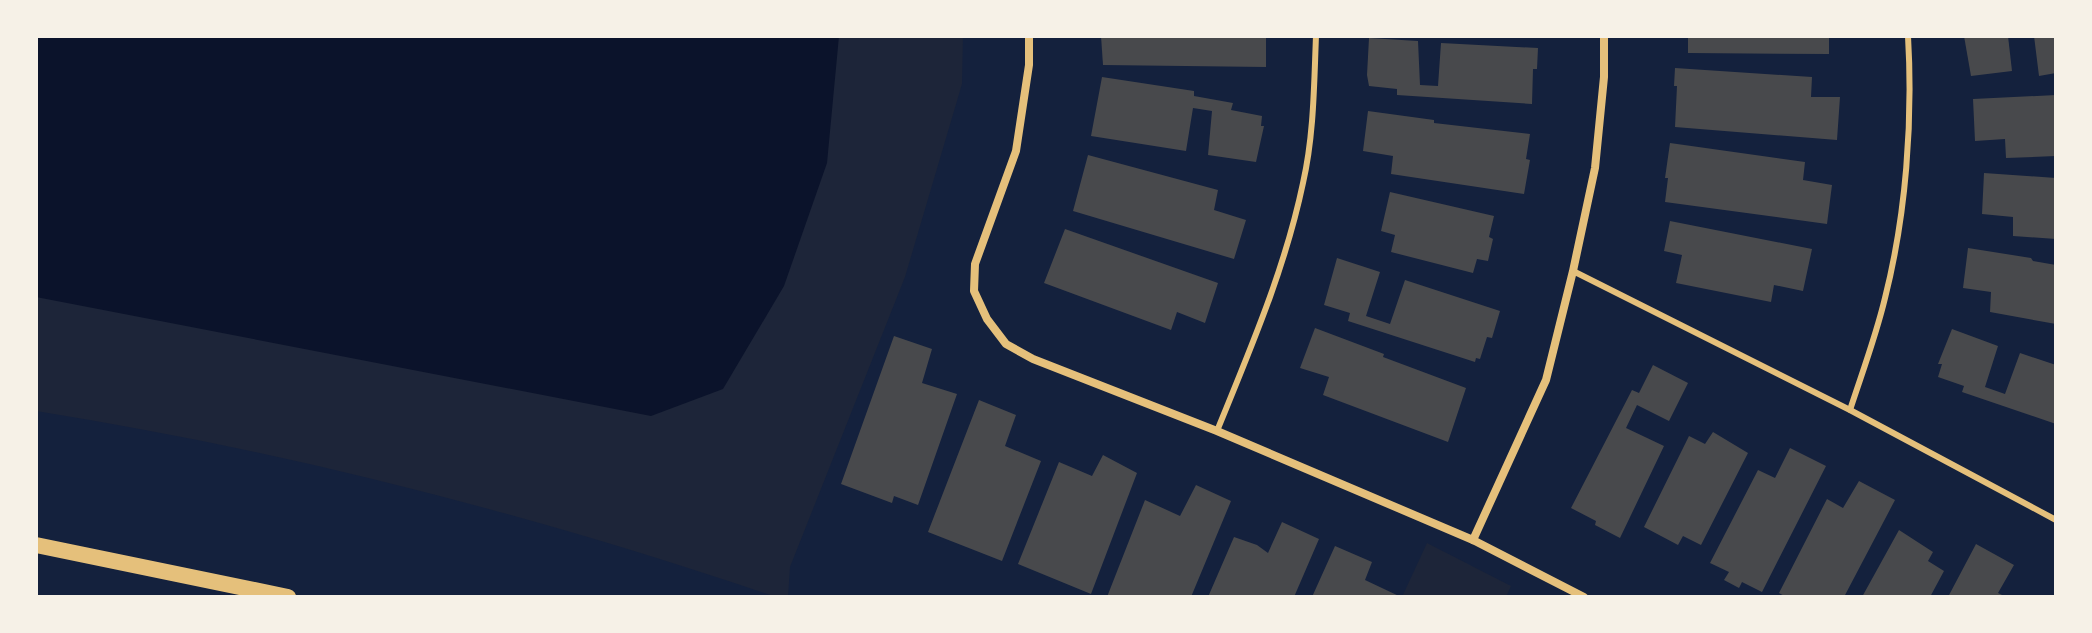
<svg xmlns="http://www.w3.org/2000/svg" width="2092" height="633" font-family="Helvetica,sans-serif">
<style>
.green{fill:#1d2539}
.water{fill:#0b132b}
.building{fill:#48494c}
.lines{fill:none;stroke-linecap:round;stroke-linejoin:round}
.service{stroke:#e5c07b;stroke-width:6}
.minor{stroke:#e5c07b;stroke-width:8}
.secondary{stroke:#e5c07b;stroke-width:16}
</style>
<rect width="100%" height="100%" fill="#14213d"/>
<!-- green -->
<g class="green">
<path d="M36,36h927l-1,48 -57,193 -115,290 -2,30h-12c-241,-82 -489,-146 -740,-186z"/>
<path d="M1427,543l84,43 -5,11h-104z"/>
</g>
<!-- water -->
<path class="water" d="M36,36h803l-12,127 -43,123 -61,103 -72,27 -615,-119z"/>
<!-- building -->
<g class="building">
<path d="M1101,36h165v31l-163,-2z"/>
<path d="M1688,36h141v18l-141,-1z"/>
<path d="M1964,36h44l4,35 -41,5z"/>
<path d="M2034,36h22v37l-17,3z"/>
<path d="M1369,38l49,3 2,44 18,1 3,-43 97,5 -1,21h-4l-1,35 -135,-9v-6l-28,-3 -2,-11z"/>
<path d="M1675,68l137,9 -1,20h29l-3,43 -162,-13 2,-41h-3z"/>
<path d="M1102,77l92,14v5l39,7 -2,7 31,6 -1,10h3l-8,36 -48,-7 4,-44 -19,-3 -7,43 -95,-15z"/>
<path d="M2056,95v61l-50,2 -1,-19 -30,2 -2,-42z"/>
<path d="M1368,111l66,9v3l96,11 -4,25 4,1 -6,34 -133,-20 2,-18 -30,-5z"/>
<path d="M1670,143l135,19 -2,18 29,5 -5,39 -162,-22 3,-24h-3z"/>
<path d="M1088,155l130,35 -4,20 32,10 -12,39 -161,-48z"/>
<path d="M1984,173l72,5v61l-43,-3v-19l-31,-3z"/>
<path d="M1390,192l104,24 -5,21 4,2 -5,22 -11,-2 -4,14 -82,-21 4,-17 -14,-4z"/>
<path d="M1670,221l142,28 -9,42 -29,-6 -3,17 -95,-19 6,-28 -18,-4z"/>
<path d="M1065,229l153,54 -13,40 -28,-11 -6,18 -127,-47z"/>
<path d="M1968,248l63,10 2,3 23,4v59l-66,-12 1,-20 -28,-4z"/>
<path d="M1337,258l43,14 -14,44 24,8 15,-44 95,31 -8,27 -5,-1 -7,22 -4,-1 -1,4 -127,-41 2,-8 -26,-8z"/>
<path d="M1315,328l69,26 -1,3 83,31 -18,54 -125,-47 6,-18 -29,-9z"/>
<path d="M1952,329l46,17 -13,41 20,7 15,-41 36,12v59l-94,-32 2,-6 -26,-9 4,-13h-4z"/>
<path d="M894,336l38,13 -10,34 35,11 -39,111 -24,-9 -2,7 -51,-19z"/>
<path d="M1653,365l35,18 -19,38 -32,-16 -11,23 38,18 -44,92 -25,-13 1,-4 -25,-13 61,-118 7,3z"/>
<path d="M979,400l37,15 -11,31 36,15 -39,100 -74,-29z"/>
<path d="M1713,432l35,21 -47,92 -18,-9 -5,9 -34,-18 45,-91 16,8z"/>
<path d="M1790,448l36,18 -64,126 -20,-10 -3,6 -15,-8 5,-8 -19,-9 48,-93 17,8z"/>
<path d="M1103,455l34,18 -46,121 -73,-30 41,-102 33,14z"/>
<path d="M1859,481l36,19 -51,97h-58l-7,-4 48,-94 16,9z"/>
<path d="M1196,485l35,16 -40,96h-84l38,-97 35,16z"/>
<path d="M1282,522l37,17 -25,58h-86l26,-60 23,8 11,8z"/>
<path d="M1899,530l34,22 -5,9 16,10 -14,26h-68z"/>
<path d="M1976,544l38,21 -16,28 8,4h-58z"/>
<path d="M1335,546l37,16 -7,18 36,17h-89z"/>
</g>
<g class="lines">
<!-- service -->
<g class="service">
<path d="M1573,271l277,139 206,110"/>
<path d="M1850,410c12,-37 26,-74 35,-112 21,-83 28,-177 23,-262"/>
<path d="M1217,431c33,-81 68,-162 86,-248 11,-48 11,-99 13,-147"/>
</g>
<!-- minor -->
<g class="minor">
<path d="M1029,36v29l-13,86 -41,113 -1,27 13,28 19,25 27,15 184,72 256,109 111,57"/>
<path d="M1473,540l73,-160 27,-109 22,-103 9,-91v-41"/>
</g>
<!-- secondary -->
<path class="secondary" d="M36,545l252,52"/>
</g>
<!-- border -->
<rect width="2092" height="633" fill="none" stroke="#f6f1e7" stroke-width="76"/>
</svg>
